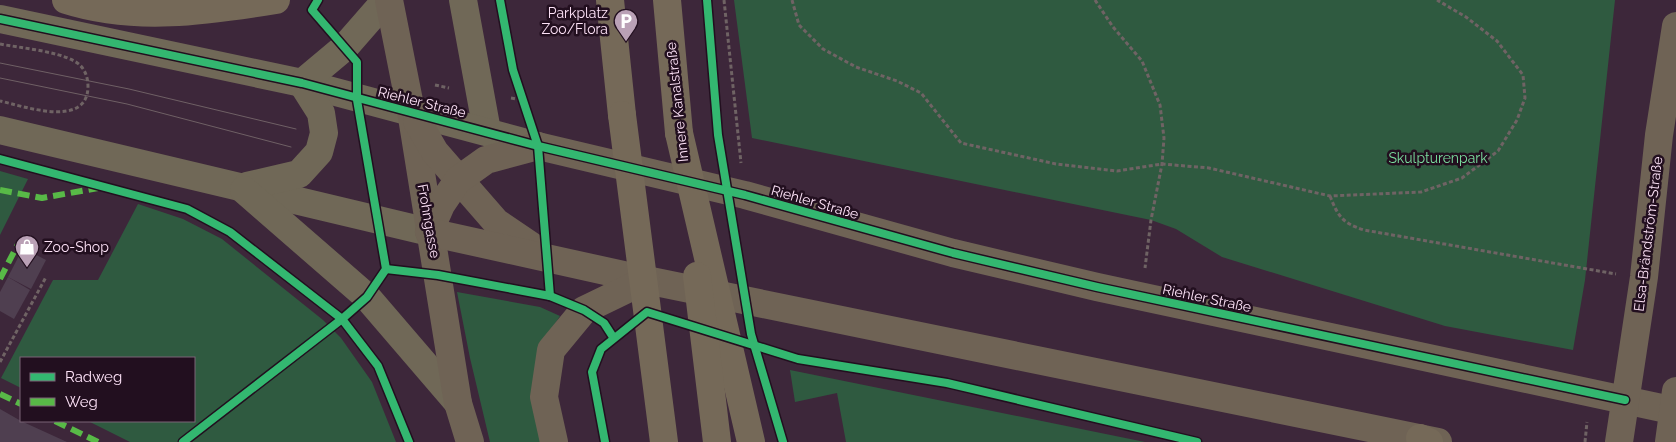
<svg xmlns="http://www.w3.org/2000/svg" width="1676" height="442" font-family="Raleway,sans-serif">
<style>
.green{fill:#2f5a40}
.building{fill:#4f3f50}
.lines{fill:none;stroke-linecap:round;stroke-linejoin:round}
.path{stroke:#6f6364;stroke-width:3;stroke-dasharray:4 2.5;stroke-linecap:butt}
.secondary{stroke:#706857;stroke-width:28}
.primary{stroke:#6f6355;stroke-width:28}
.highway{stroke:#756958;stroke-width:28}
.tram{stroke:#6f6065;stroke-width:1}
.path-bridge{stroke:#6f6364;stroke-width:3;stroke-dasharray:4 2.5;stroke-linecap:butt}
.highway-bridge{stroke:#756958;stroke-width:28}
.quiet{stroke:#58b947;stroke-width:6;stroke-dasharray:12 6;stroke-linecap:butt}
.cycleway-casing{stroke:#220f1f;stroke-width:11}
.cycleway{stroke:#33b770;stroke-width:8}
.labels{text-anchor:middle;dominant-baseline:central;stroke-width:5;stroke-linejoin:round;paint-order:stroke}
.poi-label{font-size:14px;fill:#fee3f8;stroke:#220f1f;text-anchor:end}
.street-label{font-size:14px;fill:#fee3f8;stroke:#220f1f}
.park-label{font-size:14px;fill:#7bdf9f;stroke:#220f1f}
</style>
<rect width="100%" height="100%" fill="#3d273a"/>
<!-- green -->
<g class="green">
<path d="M734,0h881l-30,280 -12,70 -128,-24 -223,-69 -46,-28 -25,-9 -399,-82z"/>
<path d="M0,171l28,8 -28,56z"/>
<path d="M138,204l45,15 39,20 101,81 18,18 31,44 24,60h-266l-42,-21h106v-63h-173v30l-20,-10 52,-98h45z"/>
<path d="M457,292l83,15 20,9 -13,20 -5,106h-52l-20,-84z"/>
<path d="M790,370l355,72h-299l-9,-49 -42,9z"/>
</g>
<!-- building -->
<g class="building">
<path d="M23,248l23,12 -15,29 -23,-12z"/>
<path d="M8,277l22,13 -16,29 -14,-8v-19z"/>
<path d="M0,409l21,12 46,21h-67z"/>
</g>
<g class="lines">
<!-- path -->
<g class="path">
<path d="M724,0l17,163"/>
<path d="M792,0l7,25 24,24 33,18 41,14 24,12 40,50 95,21 61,7 45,-7 47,4 121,28 91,-4 41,-14 36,-27 19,-31 8,-22 -2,-23 -26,-34 -31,-24 -29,-17"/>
<path d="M1095,0l18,27 29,34 18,44 4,33 -2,26 -11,56 -6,48"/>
<path d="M435,85l14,3"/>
<path d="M511,98l12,2"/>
<path d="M1330,196c8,20 12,27 34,34l252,44"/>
<path d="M0,362l46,-85"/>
<path d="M1585,442l2,-20"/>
</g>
<!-- secondary -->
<g class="secondary">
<path d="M463,0l24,131"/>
<path d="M0,19l302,64 236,63"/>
<path d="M0,130l429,102"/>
<path d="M247,186l52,-12 20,-22 5,-19 -3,-20 -19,-30 43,-36 41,-47"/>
<path d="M244,190l123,107 91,106"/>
</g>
<!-- primary -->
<g class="primary">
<path d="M389,0l22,111 47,292 12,39"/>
<path d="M417,121l18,31 61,70 40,27"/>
<path d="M429,232l12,-27 17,-25 28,-20 52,-14 207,49 208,58 144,34 579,124"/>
<path d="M429,232l217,48 792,162"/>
<path d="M554,442l-10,-45 7,-47 33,-40 62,-30"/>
<path d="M1619,442l25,-165 15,-142 17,-109"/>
<path d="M1669,442l7,-51"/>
</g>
<!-- highway -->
<g class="highway">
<path d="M610,0l12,115"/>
<path d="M667,0l12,133"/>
<path d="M1420,438l9,4"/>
</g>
<!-- tram -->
<g class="tram">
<path d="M0,63l129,26 167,40"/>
<path d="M0,78l127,26 164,43"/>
</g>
<!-- path-bridge -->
<path class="path-bridge" d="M0,44c21,4 56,7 74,17 10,5 14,15 14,26 -1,42 -65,19 -88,14"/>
<!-- highway-bridge -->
<g class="highway-bridge">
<path d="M66,0c69,22 140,11 210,0"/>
<path d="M622,115l42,327"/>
<path d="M679,133l72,309"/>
<path d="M697,276l20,166"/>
</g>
<!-- quiet -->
<g class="quiet">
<path d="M0,190l42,8 56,-10"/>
<path d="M0,279l18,-35"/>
<path d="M0,394l21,10"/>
<path d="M55,421l43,21"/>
</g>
<!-- cycleway casing -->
<g class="cycleway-casing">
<g id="cycleway">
<path d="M500,0l13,70 25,76 12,150"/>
<path d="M707,0l11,135 33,199 32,108"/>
<path d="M0,19l302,64 236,63 207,49 208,58 144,34 528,113"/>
<path d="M0,159l187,50 43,23 112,87 36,47 31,76"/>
<path d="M386,269l52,6 112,21 34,14 20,13 9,14"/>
<path d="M183,442l159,-123 25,-22 19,-28 -29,-169v-38l-45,-52 6,-10"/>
<path d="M605,442l-13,-70 9,-23 46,-37 151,47 149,24 250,59"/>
</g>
</g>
<!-- cycleway -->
<use href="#cycleway" class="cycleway"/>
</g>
<!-- icons -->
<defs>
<g id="parking-pin" transform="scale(1.25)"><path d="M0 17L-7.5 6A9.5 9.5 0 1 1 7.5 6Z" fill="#baa1b6" stroke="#220f1f"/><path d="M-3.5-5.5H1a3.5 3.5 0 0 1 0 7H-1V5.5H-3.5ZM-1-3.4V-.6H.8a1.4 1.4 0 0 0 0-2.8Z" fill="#fff"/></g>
<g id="shop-pin" transform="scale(1.25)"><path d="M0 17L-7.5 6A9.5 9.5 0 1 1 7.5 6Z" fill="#baa1b6" stroke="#220f1f"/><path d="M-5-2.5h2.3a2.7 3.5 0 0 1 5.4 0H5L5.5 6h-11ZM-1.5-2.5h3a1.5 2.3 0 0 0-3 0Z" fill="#fff"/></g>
</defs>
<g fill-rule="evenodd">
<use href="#parking-pin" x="626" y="21"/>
<use href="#shop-pin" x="27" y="247"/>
</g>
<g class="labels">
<!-- poi labels -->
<g class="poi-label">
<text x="608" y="13">Parkplatz<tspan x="608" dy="16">Zoo/Flora</tspan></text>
<text x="44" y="247" text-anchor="start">Zoo-Shop</text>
</g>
<!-- street labels -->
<g class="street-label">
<text transform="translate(422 102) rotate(14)">Riehler Straße</text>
<text transform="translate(677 102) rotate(-96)">Innere Kanalstraße</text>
<text transform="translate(815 202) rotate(16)">Riehler Straße</text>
<text transform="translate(429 221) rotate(80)">Frohngasse</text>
<text transform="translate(1648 234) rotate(-83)">Elsa-Brändström-Straße</text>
<text transform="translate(1207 298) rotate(12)">Riehler Straße</text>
</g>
<!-- park labels -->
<g class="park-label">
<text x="1438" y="158">Skulpturenpark</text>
</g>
</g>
<!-- legend -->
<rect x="20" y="357" width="175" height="65" fill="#220f1f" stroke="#7a6476"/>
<rect x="30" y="373" width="25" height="8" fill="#33b770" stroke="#7a6476"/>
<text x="65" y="382" font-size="15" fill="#fee3f8">Radweg</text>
<rect x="30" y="398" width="25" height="8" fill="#58b947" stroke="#7a6476"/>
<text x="65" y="407" font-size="15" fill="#fee3f8">Weg</text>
</svg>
